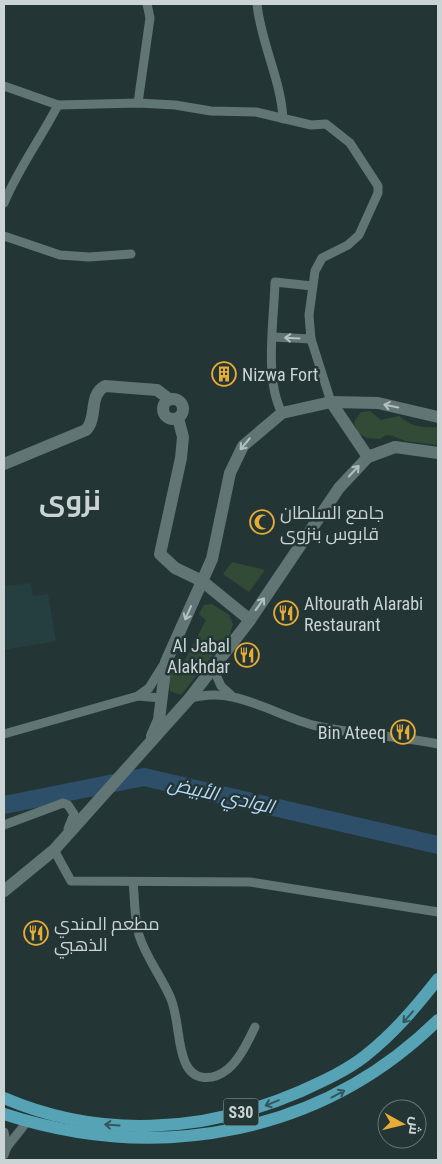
<svg xmlns="http://www.w3.org/2000/svg" width="442" height="1164" font-family="'Roboto Condensed',Cairo,sans-serif">
<style>
.built{fill:#253f40}
.green{fill:#324b37}
.lines{fill:none;stroke-linecap:round;stroke-linejoin:round}
.river{stroke:#2d4f69;stroke-width:18}
.street{stroke:#617575;stroke-width:9}
.secondary{stroke:#617575;stroke-width:12}
.primary{stroke:#56a3b6;stroke-width:12}
.oneway{stroke:#b5c1c1}
.oneway2{stroke:#33565c}
.labels{text-anchor:middle;dominant-baseline:central;stroke-width:5;stroke-linejoin:round;paint-order:stroke}
.shield{fill:#243535;stroke:#98a4a4;stroke-width:1}
.shield-label{font-size:16px;font-weight:bold;fill:#cad4d4}
.poi-label{font-size:18px;fill:#cad4d4;stroke:#243535;text-anchor:start}
.water-label{font-size:19px;font-style:italic;fill:#b7daf5;stroke:#243535}
.town-label{font-size:28px;font-weight:bold;fill:#cad4d4;stroke:#243535}
</style>
<rect width="100%" height="100%" fill="#243535"/>
<!-- built -->
<path class="built" d="M31,583l2,13 15,-2 8,47 -52,9v-64z"/>
<!-- green -->
<g class="green">
<path d="M370,411l11,9 18,-4c13,11 23,12 39,11v18l-33,-4 -12,-5 -7,-1 -6,4 -13,-1 -9,-5 -4,-11 7,-10z"/>
<path d="M232,562l33,8 -16,22 -26,-18z"/>
<path d="M212,604l17,11 4,9 -3,10 -49,61 -11,-4 -2,-16 9,-17 7,4 22,-42 -7,-6 5,-9z"/>
</g>
<g class="lines">
<!-- river -->
<path class="river" d="M4,805l140,-28 294,68"/>
<!-- street -->
<g class="street">
<path d="M257,4c4,40 24,75 26,115"/>
<path d="M4,86l54,19 80,-2 37,2 36,6 45,1 55,13 15,-1 24,19 28,43v7l-19,42 -11,10 -26,13 -7,13 -6,44 2,24 20,63"/>
<path d="M138,103l12,-85 -3,-14"/>
<path d="M4,203c14,-34 37,-65 54,-98"/>
<path d="M4,236l56,19 29,2 42,-3"/>
<path d="M273,337l38,2"/>
<path d="M282,413c-18,-34 -8,-92 -7,-131l37,4"/>
<path d="M213,668l8,18 10,9"/>
<path d="M138,696l23,2"/>
<path d="M189,699c46,-15 85,17 128,27 40,9 81,10 121,18"/>
<path d="M4,734l134,-38 11,-8 15,-24"/>
<path d="M4,825l59,-22 5,2 6,9 -6,15"/>
<path d="M56,846l-2,4 17,31 179,1 188,30"/>
<path d="M133,882c2,17 1,37 6,53 7,23 23,42 32,64 8,21 6,44 14,63 8,20 28,19 43,7 12,-10 20,-28 27,-42"/>
<path d="M4,1132l3,15 -3,8"/>
<path d="M7,1147l19,-24"/>
</g>
<!-- secondary -->
<g class="secondary">
<circle cx="173" cy="409" r="10"/>
<path d="M331,402l37,55"/>
<path d="M178,418l5,19 -2,21 -21,96 15,14 27,13 48,39"/>
<path d="M4,464l82,-34c12,-12 2,-35 19,-44l52,4 12,9"/>
<path d="M152,736l7,-16 7,-58 46,-103 18,-86 13,-27 39,-33 49,-11 47,1 60,14"/>
<path d="M4,891l50,-41 135,-151 61,-79 89,-132 29,-31 27,-10 43,6"/>
</g>
<!-- primary -->
<g class="primary">
<path d="M4,1098c95,41 200,35 295,-6 22,-10 47,-21 66,-36 29,-23 51,-49 73,-77"/>
<path d="M4,1114c154,50 317,21 434,-94"/>
</g>
</g>
<!-- one-way arrows -->
<defs><path id="oneway-shaft" d="M-6 0H5M1.5-3L5.5 0L1.5 3" fill="none" stroke-width="1.6" stroke-linecap="round" stroke-linejoin="round" transform="scale(1.25)"/></defs>
<g class="oneway">
<use href="#oneway-shaft" transform="translate(292 338) rotate(-177)"/>
<use href="#oneway-shaft" transform="translate(391 406) rotate(-168)"/>
<use href="#oneway-shaft" transform="translate(245 444) rotate(130)"/>
<use href="#oneway-shaft" transform="translate(354 471) rotate(-47)"/>
<use href="#oneway-shaft" transform="translate(260 604) rotate(-55)"/>
<use href="#oneway-shaft" transform="translate(188 613) rotate(114)"/>
</g>
<g class="oneway2">
<use href="#oneway-shaft" transform="translate(408 1017) rotate(131)"/>
<use href="#oneway-shaft" transform="translate(338 1094) rotate(-28)"/>
<use href="#oneway-shaft" transform="translate(272 1103) rotate(158)"/>
<use href="#oneway-shaft" transform="translate(112 1125) rotate(-176)"/>
</g>
<!-- icons -->
<defs>
<g id="building-ring" transform="scale(1.25)"><circle r="9.5" fill="#243535" stroke="#e6ac36" stroke-width="1.5"/><path d="M-4-6H4V6H1V3H-1V6H-4ZM-2.5-4.3h1.7v1.8h-1.7ZM.8-4.3h1.7v1.8H.8ZM-2.5-1h1.7V.8h-1.7ZM.8-1h1.7V.8H.8Z" fill="#e6ac36"/></g>
<g id="mosque-ring" transform="scale(1.25)"><circle r="9.5" fill="#243535" stroke="#e6ac36" stroke-width="1.5"/><path d="M3.5-4.9A6 6 0 1 0 3.5 4.9A5 5 0 1 1 3.5-4.9Z" fill="#e6ac36"/></g>
<g id="restaurant-ring" transform="scale(1.25)"><circle r="9.5" fill="#243535" stroke="#e6ac36" stroke-width="1.5"/><path d="M-5-6h1v4h1v-4h1v4h1v-4h1v5L-1.5 .5V6h-2V.5L-5-1ZM5-6V6H3V1.5H1.5Q1.5-4 5-6Z" fill="#e6ac36"/></g>
</defs>
<g fill-rule="evenodd">
<use href="#building-ring" x="224" y="374"/>
<use href="#mosque-ring" x="262" y="522"/>
<use href="#restaurant-ring" x="286" y="613"/>
<use href="#restaurant-ring" x="247" y="655"/>
<use href="#restaurant-ring" x="403" y="732"/>
<use href="#restaurant-ring" x="36" y="933"/>
</g>
<g class="labels">
<!-- shield labels -->
<rect class="shield" x="223.5" y="1098.5" width="35" height="27" rx="4"/>
<g class="shield-label">
<text x="241" y="1112">S30</text>
</g>
<!-- poi labels -->
<g class="poi-label">
<text x="242" y="374">Nizwa Fort</text>
<text x="280" y="512">جامع السلطان<tspan x="280" dy="21">قابوس بنزوى</tspan></text>
<text x="304" y="603">Altourath Alarabi<tspan x="304" dy="21">Restaurant</tspan></text>
<text x="230" y="645" text-anchor="end">Al Jabal<tspan x="230" dy="21">Alakhdar</tspan></text>
<text x="386" y="732" text-anchor="end">Bin Ateeq</text>
<text x="54" y="923">مطعم المندي<tspan x="54" dy="21">الذهبي</tspan></text>
</g>
<!-- water labels -->
<g class="water-label">
<text transform="translate(221 795) rotate(13)">الوادي الأبيض</text>
</g>
<!-- town labels -->
<g class="town-label">
<text x="70" y="500">نزوى</text>
</g>
</g>
<!-- border -->
<rect width="442" height="1164" fill="none" stroke="#cad4d4" stroke-width="10"/>
<!-- north arrow -->
<g transform="translate(402 1124) rotate(98)"><circle r="24" fill="#243535" stroke="#667575"/>
<path d="M0-4L9 19L0 12L-9 19Z" fill="#e6ac36"/>
<text y="-8" font-size="14" font-weight="bold" text-anchor="middle" fill="#cad4d4">ش</text>
</g>
</svg>
